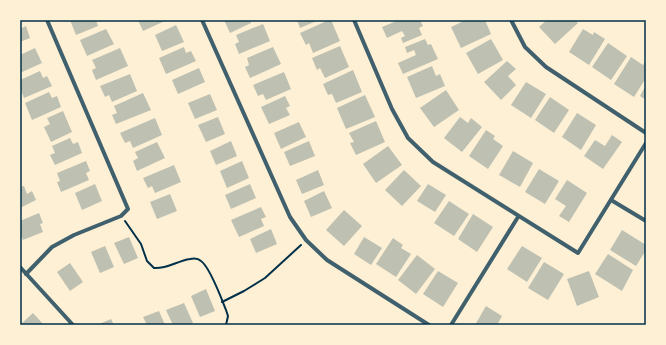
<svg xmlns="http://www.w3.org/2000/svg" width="666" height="345" font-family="'Alegreya Sans',sans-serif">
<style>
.building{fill:#bec0b2}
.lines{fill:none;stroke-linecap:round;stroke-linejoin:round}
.path{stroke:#003049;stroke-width:2}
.minor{stroke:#3f606c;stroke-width:4}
.neatline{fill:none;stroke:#003049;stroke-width:1.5}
</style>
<rect width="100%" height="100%" fill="#fdf0d5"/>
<!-- building -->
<g class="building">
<path d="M70,20h26l2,6 -22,9z"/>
<path d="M138,20h29l-24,11z"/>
<path d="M224,20h26l1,3 -21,10z"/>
<path d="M297,20h22l-19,8z"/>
<path d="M329,20h2l9,21 -27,12 -4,-10 -3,2 -6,-12z"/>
<path d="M399,20h21l3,6 -4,2 3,7 -19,8 -2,-5 4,-2 -3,-5 -15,7 -5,-11z"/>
<path d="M466,20h19l6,14 -30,14 -10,-21z"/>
<path d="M547,20h28l3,3 -23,21 -16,-17z"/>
<path d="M263,24l7,17 -31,13 -4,-10 4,-2 -3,-7z"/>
<path d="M176,25l8,17 -22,9 -7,-16z"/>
<path d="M26,26l4,12 -10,4v-13z"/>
<path d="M106,29l8,15 -27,12 -7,-16z"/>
<path d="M583,29l10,6 1,-3 11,7 -16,26 -20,-13z"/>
<path d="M425,39l3,6 3,-1 7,15 -35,15 -5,-11 18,-8 -2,-5 -7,3 -2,-6z"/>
<path d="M491,39l12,21 -25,14 -12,-21z"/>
<path d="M608,43l19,13 -16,24 -19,-13z"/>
<path d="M340,46l9,21 -24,11 -5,-10 -3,2 -5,-12z"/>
<path d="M184,47l2,6 5,-2 5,10 -30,13 -7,-16z"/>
<path d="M273,47l8,17 -31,14 -5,-11 4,-2 -2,-7z"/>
<path d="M35,48l7,15 -22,10v-18z"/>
<path d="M120,48l8,18 -32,14 -4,-10 4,-2 -4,-8z"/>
<path d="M631,57l12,8 3,-5v18l-12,19 -20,-13z"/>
<path d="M507,61l9,8 -8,7 8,9 -15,15 -17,-18z"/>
<path d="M432,66l4,10 4,-2 5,12 -29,12 -9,-21z"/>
<path d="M199,68l6,14 -27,12 -6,-14z"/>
<path d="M353,70l9,22 -26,11 -4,-9 -4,1 -5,-11z"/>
<path d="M40,71l3,7 4,-2 5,10 -28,12 -4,-10v-8z"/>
<path d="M284,72l7,17 -25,11 -3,-6 -5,2 -5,-11z"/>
<path d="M130,74l7,17 -25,11 -3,-7 -4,2 -5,-11z"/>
<path d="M526,82l20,12 -15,24 -20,-13z"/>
<path d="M646,85v15l-6,-4z"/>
<path d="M446,90l13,20 -25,17 -14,-19z"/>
<path d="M49,92l3,6 5,-2 4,11 -29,13 -7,-17z"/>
<path d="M143,93l8,17 -35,14 -4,-9 5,-2 -3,-7z"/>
<path d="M210,94l7,16 -22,9 -7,-16z"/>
<path d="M365,95l10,22 -29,12 -9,-21z"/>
<path d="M285,96l5,10 -4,2 4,7 -21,9 -8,-17z"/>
<path d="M550,97l19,13 -15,23 -19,-13z"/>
<path d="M63,111l9,21 -21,10 -7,-15 6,-3 -3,-6z"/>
<path d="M577,113l19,12 -15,25 -19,-13z"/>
<path d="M218,117l7,17 -19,8 -8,-17z"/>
<path d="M460,117l8,6 3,-5 11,9 -20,25 -18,-14z"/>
<path d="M155,118l7,17 -29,13 -3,-7 -5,2 -5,-10z"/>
<path d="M376,121l9,21 -29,13 -6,-12 4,-1 -5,-9z"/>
<path d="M299,122l7,15 -25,12 -7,-16z"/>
<path d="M486,130l9,6 -2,3 10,7 -15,23 -19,-13z"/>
<path d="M612,135l10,7 -19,27 -19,-13 11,-16 10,6z"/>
<path d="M70,138l3,6 5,-2 4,11 -27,12 -5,-10 5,-2 -3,-7z"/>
<path d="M231,141l6,15 -21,9 -6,-14z"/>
<path d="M309,141l6,15 -25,10 -6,-14z"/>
<path d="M157,142l8,16 -28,13 -4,-10 5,-3 -3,-6z"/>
<path d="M388,146l14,19 -26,18 -13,-19z"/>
<path d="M513,151l20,12 -13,24 -21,-12z"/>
<path d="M86,161l4,10 -4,2 3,7 -28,12 -4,-10 3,-1 -3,-8z"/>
<path d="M242,161l7,17 -22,10 -7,-17z"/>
<path d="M174,165l7,17 -26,11 -3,-7 -4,2 -5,-10z"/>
<path d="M539,169l20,12 -14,23 -20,-12z"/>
<path d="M318,170l6,15 -22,9 -6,-14z"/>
<path d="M404,170l17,16 -19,20 -17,-16z"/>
<path d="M567,180l20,13 -18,29 -10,-6 7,-10 -11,-7z"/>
<path d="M95,184l7,17 -20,9 -7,-17z"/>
<path d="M250,184l6,14 -25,11 -6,-14z"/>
<path d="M428,184l18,11 -11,17 -18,-11z"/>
<path d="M24,186l3,8 5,-3 4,9 -16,8v-21z"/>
<path d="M324,191l8,17 -21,9 -7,-16z"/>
<path d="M170,194l7,17 -20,8 -7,-17z"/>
<path d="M449,201l20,13 -15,22 -20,-13z"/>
<path d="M261,207l5,10 -5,2 3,7 -25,11 -8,-17z"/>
<path d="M344,210l18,16 -18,20 -18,-16z"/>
<path d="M39,213l4,10 -3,1 3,8 -20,8 -3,-6v-13z"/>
<path d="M473,214l20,13 -16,25 -19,-13z"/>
<path d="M271,229l6,15 -21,9 -6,-14z"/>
<path d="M622,230l24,15v5l-10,16 -26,-16z"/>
<path d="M129,237l9,21 -14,6 -10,-21z"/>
<path d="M364,237l18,11 -11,17 -17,-11z"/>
<path d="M393,238l10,7 -2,3 10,6 -15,23 -20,-13z"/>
<path d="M105,246l9,21 -14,6 -9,-21z"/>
<path d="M522,246l20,12 -15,24 -20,-13z"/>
<path d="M608,254l25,16 -11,21 -27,-17z"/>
<path d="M417,255l18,14 -19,25 -18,-14z"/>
<path d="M544,262l20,12 -16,26 -20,-12z"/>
<path d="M70,263l13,19 -13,9 -13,-19z"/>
<path d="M438,271l20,12 -15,24 -20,-13z"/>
<path d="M589,271l10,26 -22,9 -10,-27z"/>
<path d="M206,289l9,22 -15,6 -9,-21z"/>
<path d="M184,303l9,20 -5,2h-15l-7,-15z"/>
<path d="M486,306l16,10 -5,9h-22z"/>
<path d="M159,311l6,14h-18l-4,-8z"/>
<path d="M33,313l11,12h-24z"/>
<path d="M111,319l3,6h-17z"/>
</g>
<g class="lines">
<!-- path -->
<g class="path">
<path d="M125,221l16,23 6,17 7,7c13,1 23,-7 36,-9 4,-1 8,-1 11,2 9,6 21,39 25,49l2,6 -2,9"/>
<path d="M222,302l22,-11 21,-13 36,-33"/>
</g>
<!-- minor -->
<g class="minor">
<path d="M202,20l88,197 16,23 21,20 102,65"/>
<path d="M354,20l38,89 16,29 25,24 145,91 68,-110"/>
<path d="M511,20l14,27 21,20 100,66"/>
<path d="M611,200l35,21"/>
<path d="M20,267l53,58"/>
<path d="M26,274l26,-27 22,-12 47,-19 7,-7 -81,-189"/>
<path d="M451,325l67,-108"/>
</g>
</g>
<!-- border -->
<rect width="666" height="345" fill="none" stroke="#fdf0d5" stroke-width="42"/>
<rect x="21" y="21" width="624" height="303" class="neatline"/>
</svg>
